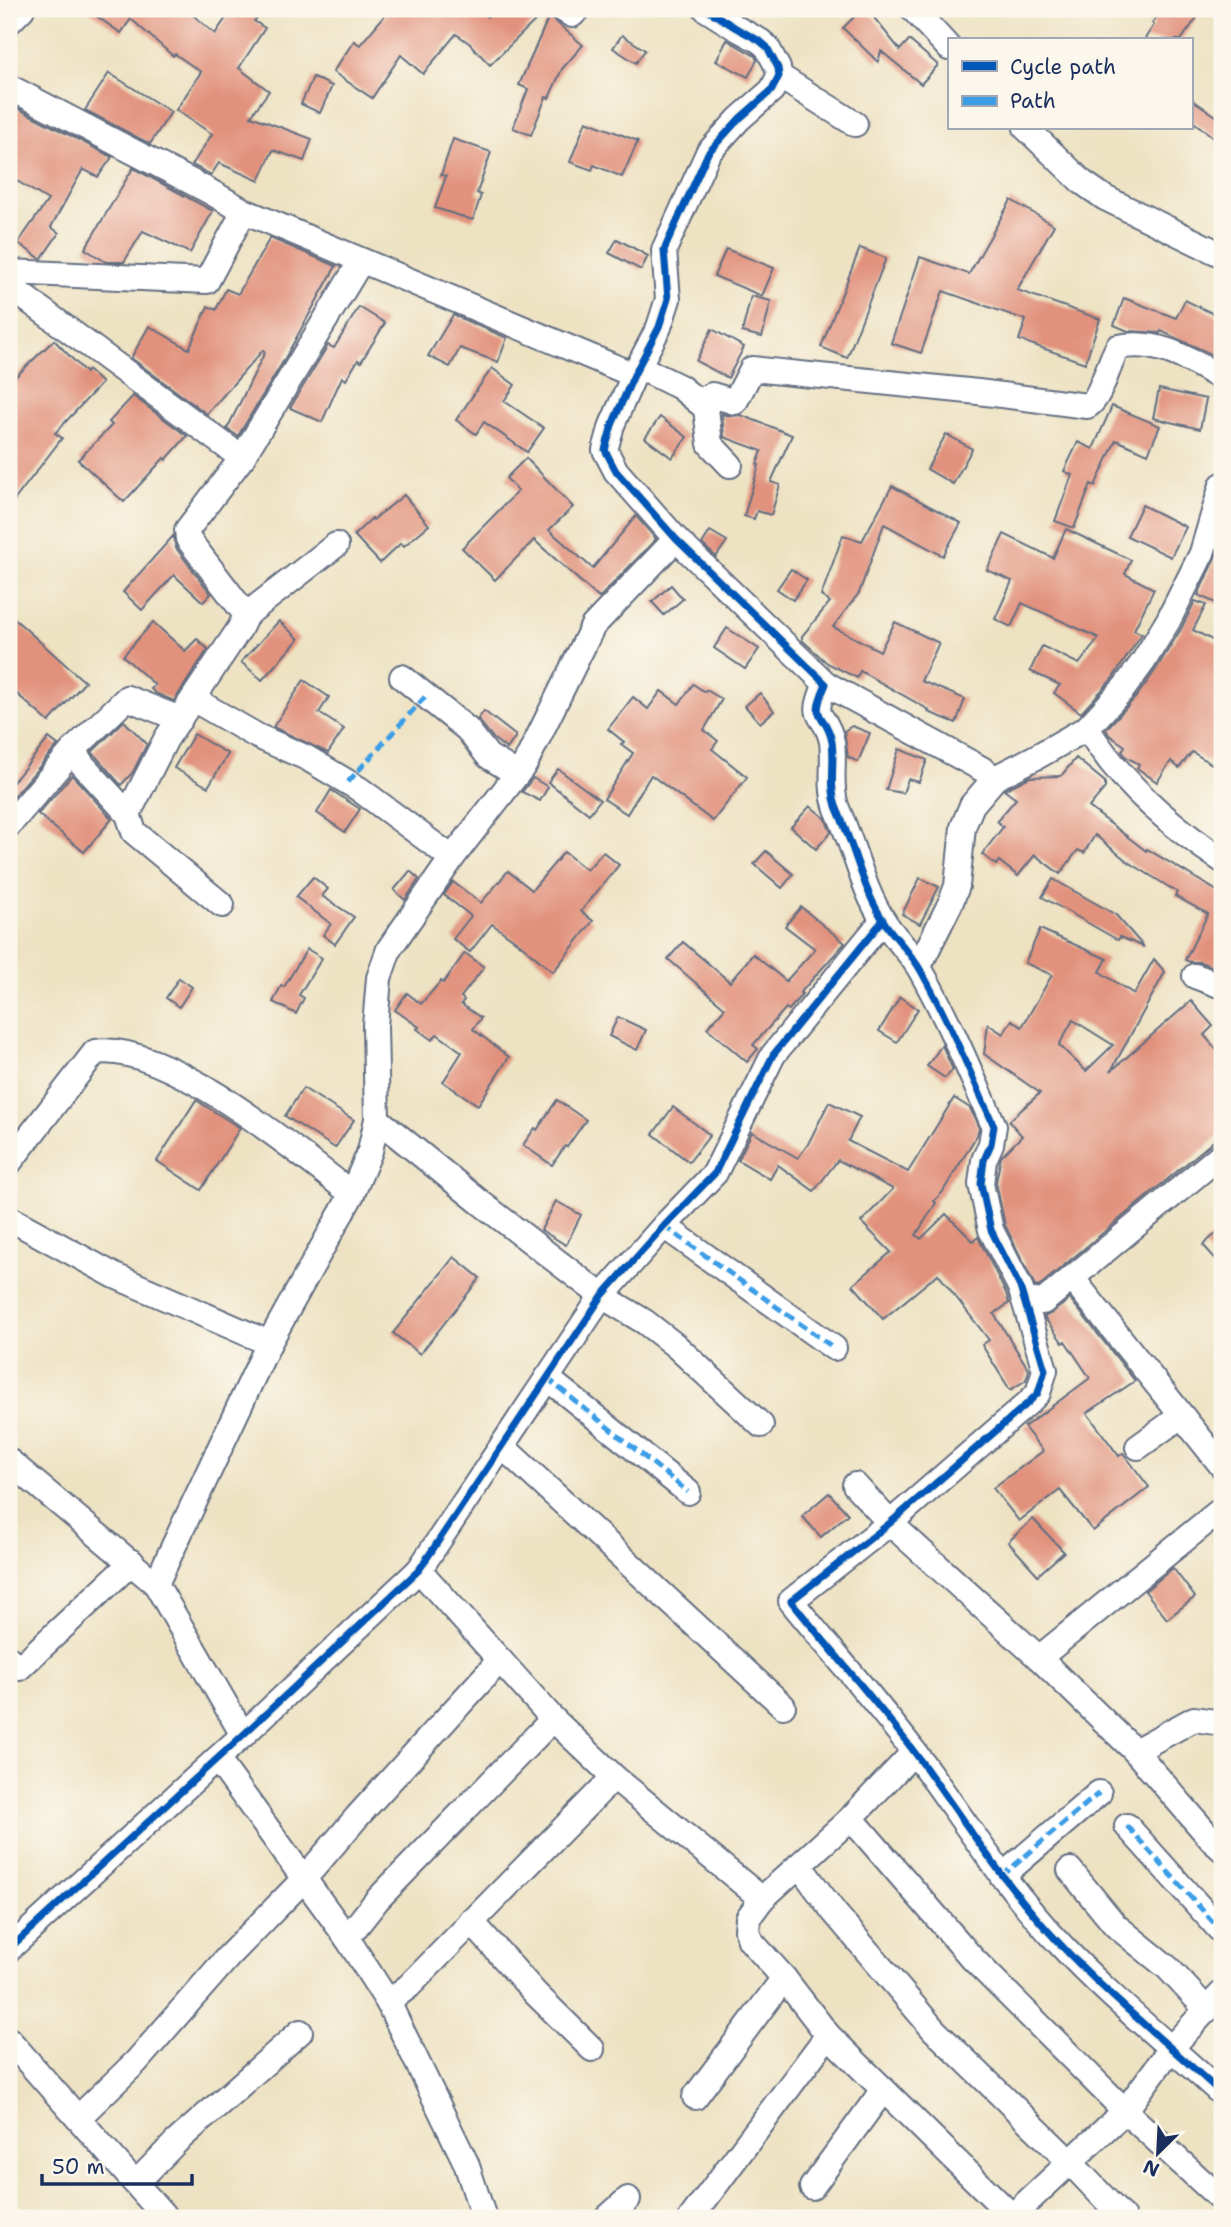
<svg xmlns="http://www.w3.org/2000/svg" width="1231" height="2227" font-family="'Shantell Sans',sans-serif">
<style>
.building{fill:#e1917b;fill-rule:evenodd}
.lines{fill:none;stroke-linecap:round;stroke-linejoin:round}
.minor-casing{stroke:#646e81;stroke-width:28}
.minor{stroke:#fff;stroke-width:24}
.quiet{stroke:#3b9de6;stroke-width:5;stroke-dasharray:10 5;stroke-linecap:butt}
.cycleway-casing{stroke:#fbf7ec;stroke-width:11}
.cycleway{stroke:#0057b8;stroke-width:7}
</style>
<rect width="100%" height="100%" fill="#fbf7ec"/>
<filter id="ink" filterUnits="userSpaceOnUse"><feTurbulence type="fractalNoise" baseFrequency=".0143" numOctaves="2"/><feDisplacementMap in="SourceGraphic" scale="14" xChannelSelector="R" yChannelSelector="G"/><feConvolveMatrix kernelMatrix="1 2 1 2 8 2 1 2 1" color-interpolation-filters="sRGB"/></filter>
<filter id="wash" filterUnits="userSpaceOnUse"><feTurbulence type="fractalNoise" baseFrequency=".00686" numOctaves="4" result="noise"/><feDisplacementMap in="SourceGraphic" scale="28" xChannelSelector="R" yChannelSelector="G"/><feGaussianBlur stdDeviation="1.57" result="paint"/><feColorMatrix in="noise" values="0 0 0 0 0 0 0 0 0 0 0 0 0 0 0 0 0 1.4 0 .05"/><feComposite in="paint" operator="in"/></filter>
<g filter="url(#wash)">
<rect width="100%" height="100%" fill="#ede2c2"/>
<g id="blocks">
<!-- building -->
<g class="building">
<path d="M86,9h100l29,25 17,-25h34l-12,12 11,7 -26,40 30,23 -18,25 61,23 -8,22 -31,-11 -14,31 -40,-18 -8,12 -19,-10 20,-31 -36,-24 25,-38 -26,-18 -2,2 -42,-37 -10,14z"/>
<path d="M390,9h88l9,8 8,-8h52l-57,56 -21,-22 -13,-9 -33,40 -22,-19 -29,43 -39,-26 21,-31 6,4z"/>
<path d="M862,9h5l33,41 9,-10 29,25 -17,19 -40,-33 -3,11 -35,-34z"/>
<path d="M1163,9h40l-22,31h-37l10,-15 -2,-2z"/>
<path d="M549,16l34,29 -21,24 -13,29 -3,-1 -15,38 -18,-7 15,-39 -9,-4z"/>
<path d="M622,35l23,15 -9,13 -23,-15z"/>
<path d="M727,40l28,16 2,4 -9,17 -32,-16z"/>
<path d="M109,73l62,39 -21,32 -65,-34z"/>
<path d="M313,77l19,9 -12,27 -19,-9z"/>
<path d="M1191,99l31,21v24l-31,-24z"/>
<path d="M9,104l103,53 -14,20 -15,-8 -32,58 8,6 -18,26 -23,-16 30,-43 -39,-24z"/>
<path d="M586,121l52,20 -16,36 -28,-12 -2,5 -22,-8z"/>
<path d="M453,139l38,13 -14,41 4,2 -8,25 -38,-12 11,-32 -5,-1z"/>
<path d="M133,168l80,43 -23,42 -47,-22 -19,31h-18l-21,-13z"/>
<path d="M1011,200l43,25 -37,65 83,29 -15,44 -66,-23 7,-20 -83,-29 -22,62 -30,-10 29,-86 49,17z"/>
<path d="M270,238l66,28 -52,94 -46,76 -11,-7 38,-77 -2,-2 -56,64 -76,-56 18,-32 40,23 19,-43 8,4 10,-21 12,5z"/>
<path d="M617,239l31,17 -7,14 -32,-17z"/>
<path d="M860,248l26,10 -39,100 -26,-11z"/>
<path d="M726,249l48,19 -12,28 -48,-20z"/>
<path d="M751,296l20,5 -9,36 -20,-5z"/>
<path d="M1124,298l52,20 9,-18 37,18v41l-61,-28 -1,2 -32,-2 -14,-6z"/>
<path d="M359,307l26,16 -24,39 -3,-2 -12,20 -4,-3 -20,45 -32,-14 38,-63 6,3z"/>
<path d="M453,315l54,23 -9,24 -38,-14 -10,19 -22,-11z"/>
<path d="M712,329l32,18 -16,31 -32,-17z"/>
<path d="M54,340l32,33 2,-3 14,13 -47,50 7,5 -53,69v-124z"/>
<path d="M492,368l23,17 -11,16 40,27 -17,24 -43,-30 -8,12 -20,-14z"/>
<path d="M1159,389l47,10 -6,30 -47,-11z"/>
<path d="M133,396l54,40 -21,24 -2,-2 -40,44 -46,-42 34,-35 -3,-3z"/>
<path d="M1112,406l48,20 -12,28 -32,-14 -21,46 -4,-2 -17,44 -19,-7 17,-46 -8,-4 14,-29 15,7z"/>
<path d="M722,414l9,2 10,-1 51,20 -21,47 9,3 -9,30 -14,-4 -3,8 -10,-3 15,-51 -2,-1 5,-13 -38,-14z"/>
<path d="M660,417l27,20 -15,21 -27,-20z"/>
<path d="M946,434l26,15 -19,35 -26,-15z"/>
<path d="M526,458l47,49 -24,23 43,38h1l43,-52 20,23 -57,59 -65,-58 -39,40 -33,-32 56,-57 -12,-13z"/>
<path d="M892,486l69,37 -18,33 -59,-32 -25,69 -26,34 47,24 15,-29 44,21 -18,38 44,18 -9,24 -28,-11 1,-2 -69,-39 -3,7 -30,-15 -25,-23v-4l28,-34 -9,-6 22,-61 19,6z"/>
<path d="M404,495l25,30 -25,21 -3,-3 -21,20 -26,-28 18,-17 1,2z"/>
<path d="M1142,505l44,22 -15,30 -44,-21z"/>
<path d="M1066,529l65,31 -6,14 29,15 -20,41 8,4 -30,45 -31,34 -27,-20 6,-8 -30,-14 12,-25 37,18 20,-26 -77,-35 -11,24 -16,-8 17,-38 -25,-11 17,-36 49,24z"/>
<path d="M710,531l17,10 -11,16 -14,-13z"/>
<path d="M173,536l3,12 35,46 -8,8 -29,-27 -32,35 -19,-18z"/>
<path d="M1222,542v64l-24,-11z"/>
<path d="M791,569l16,11 -14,20 -16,-11z"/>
<path d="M671,585l12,14 -19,16 -12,-13z"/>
<path d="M1195,601l11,4 -13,25 29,15v125l-30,-18 -13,16 -8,-7 -14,21 -20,-14 2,-4 -13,-7 -4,-6 3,-5 -16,-11 -3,-6 30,-32 19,-26 26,-42z"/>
<path d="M9,614l76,68 -36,40 -40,-35z"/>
<path d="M279,621l20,18 -37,41 -21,-18z"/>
<path d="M153,622l32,29 12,-12 11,10 -34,52 -19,-8 -4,-4 4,-4 -32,-29z"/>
<path d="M727,628l32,21 -14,20 -31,-21z"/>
<path d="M304,680l25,17 -10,16 25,16 -16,24 -55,-26z"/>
<path d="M693,684l12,8 1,-2 16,9 -18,31 14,11 -6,8 35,28 -34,44 -62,-46 -24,39 -23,-15 29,-46 -12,-9 3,-2 -16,-13 25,-32 15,12 13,-18 18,13z"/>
<path d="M760,693l14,18 -14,12 -15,-17z"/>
<path d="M484,711l32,25 -9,13 -13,-10 -16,-20z"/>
<path d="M124,721l23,23 -14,28 -12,13 -29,-33z"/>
<path d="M852,726l18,7 -12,29 -10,-5 -4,-26z"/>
<path d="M194,734l34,20 -20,33 -34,-19z"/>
<path d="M49,738l9,7 -49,57v-15z"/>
<path d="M899,749l28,11 -8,22 -11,-3 -5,14 -17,-3z"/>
<path d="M1076,758l29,24v6l-16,19 57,44 1,-2 72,43 3,-6v84l-22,-8h-10l-5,-2 23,-46 -33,-18 2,-4 -50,-31 -32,-26 -11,18 -6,-3 -18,24 -25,-19 -17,21 -19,-15 -3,4 -14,-11 21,-27 -6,-6 19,-22 -12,-9 26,-13 31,-1z"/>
<path d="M558,769l42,31 -11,14 -41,-32z"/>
<path d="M72,775l40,44 -28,33 -46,-38z"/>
<path d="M533,778l15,9 -8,14 -18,-9z"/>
<path d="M331,790l29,19 -15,23 -28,-19z"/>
<path d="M810,806l15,12 6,14 -15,17 -25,-22z"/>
<path d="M766,851l27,23 -11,14 -28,-24z"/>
<path d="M564,852l23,18 16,-18 16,13 -38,46 12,10 -40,51 -32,-27 -29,-21 -22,28 -17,-13 18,-23 -27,-21 9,-13 28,21 27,-32 24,19z"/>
<path d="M410,871l9,8 -14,21 -11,-10z"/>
<path d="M313,877l15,12 -6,7 32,21 -19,27 -12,-9 8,-11 -35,-27z"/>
<path d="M920,878l19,9 -19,37 -18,-10z"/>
<path d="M1053,879l63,36 28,32 -24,-10 -2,3 -76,-43z"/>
<path d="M801,907l44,36 -45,50 2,1 -13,16 -3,-2 -33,37 5,4 -11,13 -40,-34 18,-20 -57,-49 15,-17 47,40 23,-28 33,27 29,-32 -30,-23z"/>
<path d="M1040,929l67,30 -7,13 34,22 20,-35 11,13 -54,99 80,-70 22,25 -9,9 18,21v78l-184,153 -3,-1 -30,-61 -9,-43 5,-25 21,-21 -13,-15 31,-28 -56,-39 4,-30 15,10 9,-14 10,7 30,-52 -27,-12zM1073,1020l40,25 -27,26 -27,-26z"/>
<path d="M307,949l15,9 -23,37 5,3 -8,16 -23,-12 8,-16 3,1z"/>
<path d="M465,953l19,14 -23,30 3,3 -3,4 20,14 -8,11 36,28 -31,48 -35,-23 19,-30 -25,-18 -5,6 -15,-11 2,-2 -24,-17 12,-17 14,11 20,-23 2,2z"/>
<path d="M179,978l13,9 -13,20 -13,-9z"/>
<path d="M900,997l18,12 -21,33 -18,-11z"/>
<path d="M618,1017l28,13 -9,20 -28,-14z"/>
<path d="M942,1045l11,25 -8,8 -18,-12z"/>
<path d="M303,1088l51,32 -19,28 -50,-32z"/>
<path d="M954,1098l16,10 9,20 -2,7 -35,58 -8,8 2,2 -20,32 5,4 25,-25 27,27 5,-4 28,56 3,10 -15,11 35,56 -3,10 -16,10 -28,-45 7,-5 -51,-66 -55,45 -30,-34 38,-33 -30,-30 32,-33 -55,-29 -24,31 -36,-26 -8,14 -32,-19 14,-28 46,26 10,-14 21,-42 31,15 -12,24 60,31z"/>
<path d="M196,1100l44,28 -39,62 -44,-29z"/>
<path d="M557,1100l29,20 -19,27 -2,-1 -13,19 -29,-20 12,-17 2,2z"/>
<path d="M673,1107l37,28 -21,27 -36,-28z"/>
<path d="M556,1201l25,14 -15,30 -25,-15z"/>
<path d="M1222,1228v38l-19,-21z"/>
<path d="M454,1257l26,21 -60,76 -27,-21z"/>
<path d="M1070,1299l65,82 -48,32 32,43 4,-3 26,34 -56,44 -33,-41 -41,31 -26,-33 50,-37 -19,-24 66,-49 -25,-37 -2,2 -19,-26 8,-4z"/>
<path d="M829,1493l19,21 -27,23 -19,-21z"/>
<path d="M1033,1519l31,33 -26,23 -30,-33z"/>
<path d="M1173,1568l22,29 -28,22 -22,-28z"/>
</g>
</g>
</g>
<g filter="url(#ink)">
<use href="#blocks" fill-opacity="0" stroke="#646e81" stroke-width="2"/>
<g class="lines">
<!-- minor casing -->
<g class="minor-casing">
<g id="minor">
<path d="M562,9l10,6 6,-6"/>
<path d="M706,9l30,19 24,13 7,6 11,21 1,8 -7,14 -33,29 -31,34 -44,97 4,49 -9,28 -25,48 -22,50 -7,25 11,21 60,68 150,145c-18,40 0,26 6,58 3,21 -3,43 4,64 3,8 7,16 10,25 12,30 19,61 37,89 11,18 28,32 38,51 28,50 50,103 73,155l-3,18 -7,16 -3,24 10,46 29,57 25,83 -7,23 -10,10 -138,120 -99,78c41,51 85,100 124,152 47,64 89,132 144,190 50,54 109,101 163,151"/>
<path d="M913,9l36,39"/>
<path d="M9,22l13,-13"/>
<path d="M779,76l76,48"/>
<path d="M9,87l198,103 37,21 390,164"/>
<path d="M1026,128l56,54 23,16 117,57"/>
<path d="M9,272l198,9 37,-70"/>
<path d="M9,286l233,172"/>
<path d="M639,367l41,20 26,21 4,36 20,21"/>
<path d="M698,401l14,-6 23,7 17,-33 226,23 109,14c13,-5 22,-45 31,-59 40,-8 70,12 104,31"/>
<path d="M246,615l90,-70"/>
<path d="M402,677l65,52 21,27 29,18"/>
<path d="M826,684l156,85 13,9"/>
<path d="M193,699l64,37 50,22 52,31 93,69"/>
<path d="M1087,728c34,55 82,97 135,132"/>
<path d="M73,750l9,14 46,50 6,18 88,73"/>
<path d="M128,814l38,-75 74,-111 6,-13 -58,-76 -1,-9 55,-72 119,-197"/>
<path d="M9,825l64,-75 54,-52 53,21"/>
<path d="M919,966l31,-62 7,-18 6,-59 9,-22 23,-27 43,-22 49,-28 37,-40 19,-26 25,-41 34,-68 20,-68"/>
<path d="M1195,976l27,10"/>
<path d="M377,1119l104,84 121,93 43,26 31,24 85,79"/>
<path d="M9,1163l86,-111c70,-11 202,99 257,142"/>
<path d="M9,1218l106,58 154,67"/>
<path d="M664,1226l170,122"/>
<path d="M1072,1278l150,188"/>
<path d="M1024,1300l19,2 179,-148"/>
<path d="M547,1378l141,114"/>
<path d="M502,1446l281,260"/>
<path d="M1138,1447l43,-31"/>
<path d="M9,1461l147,123 87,151"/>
<path d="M855,1485l35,38 149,135 96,93 77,89 10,9"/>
<path d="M419,1570l134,149 61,58 148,122"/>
<path d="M156,1584l113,-241 83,-149 18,-43 7,-32 -2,-93 4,-48 10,-29 63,-91 73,-94 68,-138 83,-87"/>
<path d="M1039,1658l183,-149"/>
<path d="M9,1659l10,9 113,-106"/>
<path d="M1135,1751l59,-32 28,4"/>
<path d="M914,1752l-63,66 -89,81 -14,19 -1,12 3,10 34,38 44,57 186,183"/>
<path d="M217,1759l130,179 41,64 78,161 18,55"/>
<path d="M851,1818l121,140 153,153 97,89"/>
<path d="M1127,1826l95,106"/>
<path d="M799,1865l35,47 100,118 137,133 52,55"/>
<path d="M1070,1870l45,55 53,43 39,42"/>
<path d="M1002,1876l97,-83"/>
<path d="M471,1921l64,72 57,56"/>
<path d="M347,1938l30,-38 176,-181"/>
<path d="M9,1949l234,-214 176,-165 183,-274 62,-70 51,-53 58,-118 110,-135"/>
<path d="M388,2002l21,-16 205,-209"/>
<path d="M9,2040l157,178"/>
<path d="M695,2097l89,-119"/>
<path d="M78,2118l58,-56 92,-105 76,-78 53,-62 143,-157"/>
<path d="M136,2183l40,-41 124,-110"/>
<path d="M812,2187l71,-97"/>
<path d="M607,2218l21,-19"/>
<path d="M691,2218l137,-183"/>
<path d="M1010,2218l115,-107 47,-64 50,-54"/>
</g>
</g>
<!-- minor -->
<use href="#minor" class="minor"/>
<!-- quiet -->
<g class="quiet">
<path d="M348,782l77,-85"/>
<path d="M664,1226l170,122"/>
<path d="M547,1378l141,114"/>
<path d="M1127,1826l95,106"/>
<path d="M1002,1876l97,-83"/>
</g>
<!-- cycleway casing -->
<g class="cycleway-casing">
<g id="cycleway">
<path d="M706,9l30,19 24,13 7,6 11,21 1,8 -7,14 -33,29 -31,34 -44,97 4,49 -9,28 -25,48 -22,50 -7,25 11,21 60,68 150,145c-18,40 0,26 6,58 3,21 -3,43 4,64 3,8 7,16 10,25 12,30 19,61 37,89 11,18 28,32 38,51 28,50 50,103 73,155l-3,18 -7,16 -3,24 10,46 29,57 25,83 -7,23 -10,10 -138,120 -99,78c41,51 85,100 124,152 47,64 89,132 144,190 50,54 109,101 163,151"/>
<path d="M9,1949l234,-214 176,-165 183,-274 62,-70 51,-53 58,-118 110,-135"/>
</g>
</g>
<!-- cycleway -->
<use href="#cycleway" class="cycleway"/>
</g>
</g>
<!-- margin -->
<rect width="1231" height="2227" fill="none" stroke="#fbf7ec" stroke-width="35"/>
<!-- legend -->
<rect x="948" y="38" width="245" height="91" fill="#fbf7ec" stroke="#a1a7b3" stroke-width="2"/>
<rect x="962" y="61" width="35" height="10" fill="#0057b8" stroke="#a1a7b3" stroke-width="2"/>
<text x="1010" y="74" font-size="21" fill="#1b2f5e">Cycle path</text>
<rect x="962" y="96" width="35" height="10" fill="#3b9de6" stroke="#a1a7b3" stroke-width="2"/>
<text x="1010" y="108" font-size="21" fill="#1b2f5e">Path</text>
<!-- north arrow -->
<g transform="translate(1158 2153) rotate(204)" stroke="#fbf7ec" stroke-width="5" paint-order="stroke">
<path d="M0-5L12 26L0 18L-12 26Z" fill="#1b2f5e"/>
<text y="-10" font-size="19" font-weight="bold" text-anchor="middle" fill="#1b2f5e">N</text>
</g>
<!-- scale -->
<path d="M42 2174v10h150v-10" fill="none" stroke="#1b2f5e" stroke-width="3.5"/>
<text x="52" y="2174" font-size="21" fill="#1b2f5e" stroke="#fbf7ec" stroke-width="5" paint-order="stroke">50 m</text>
</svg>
